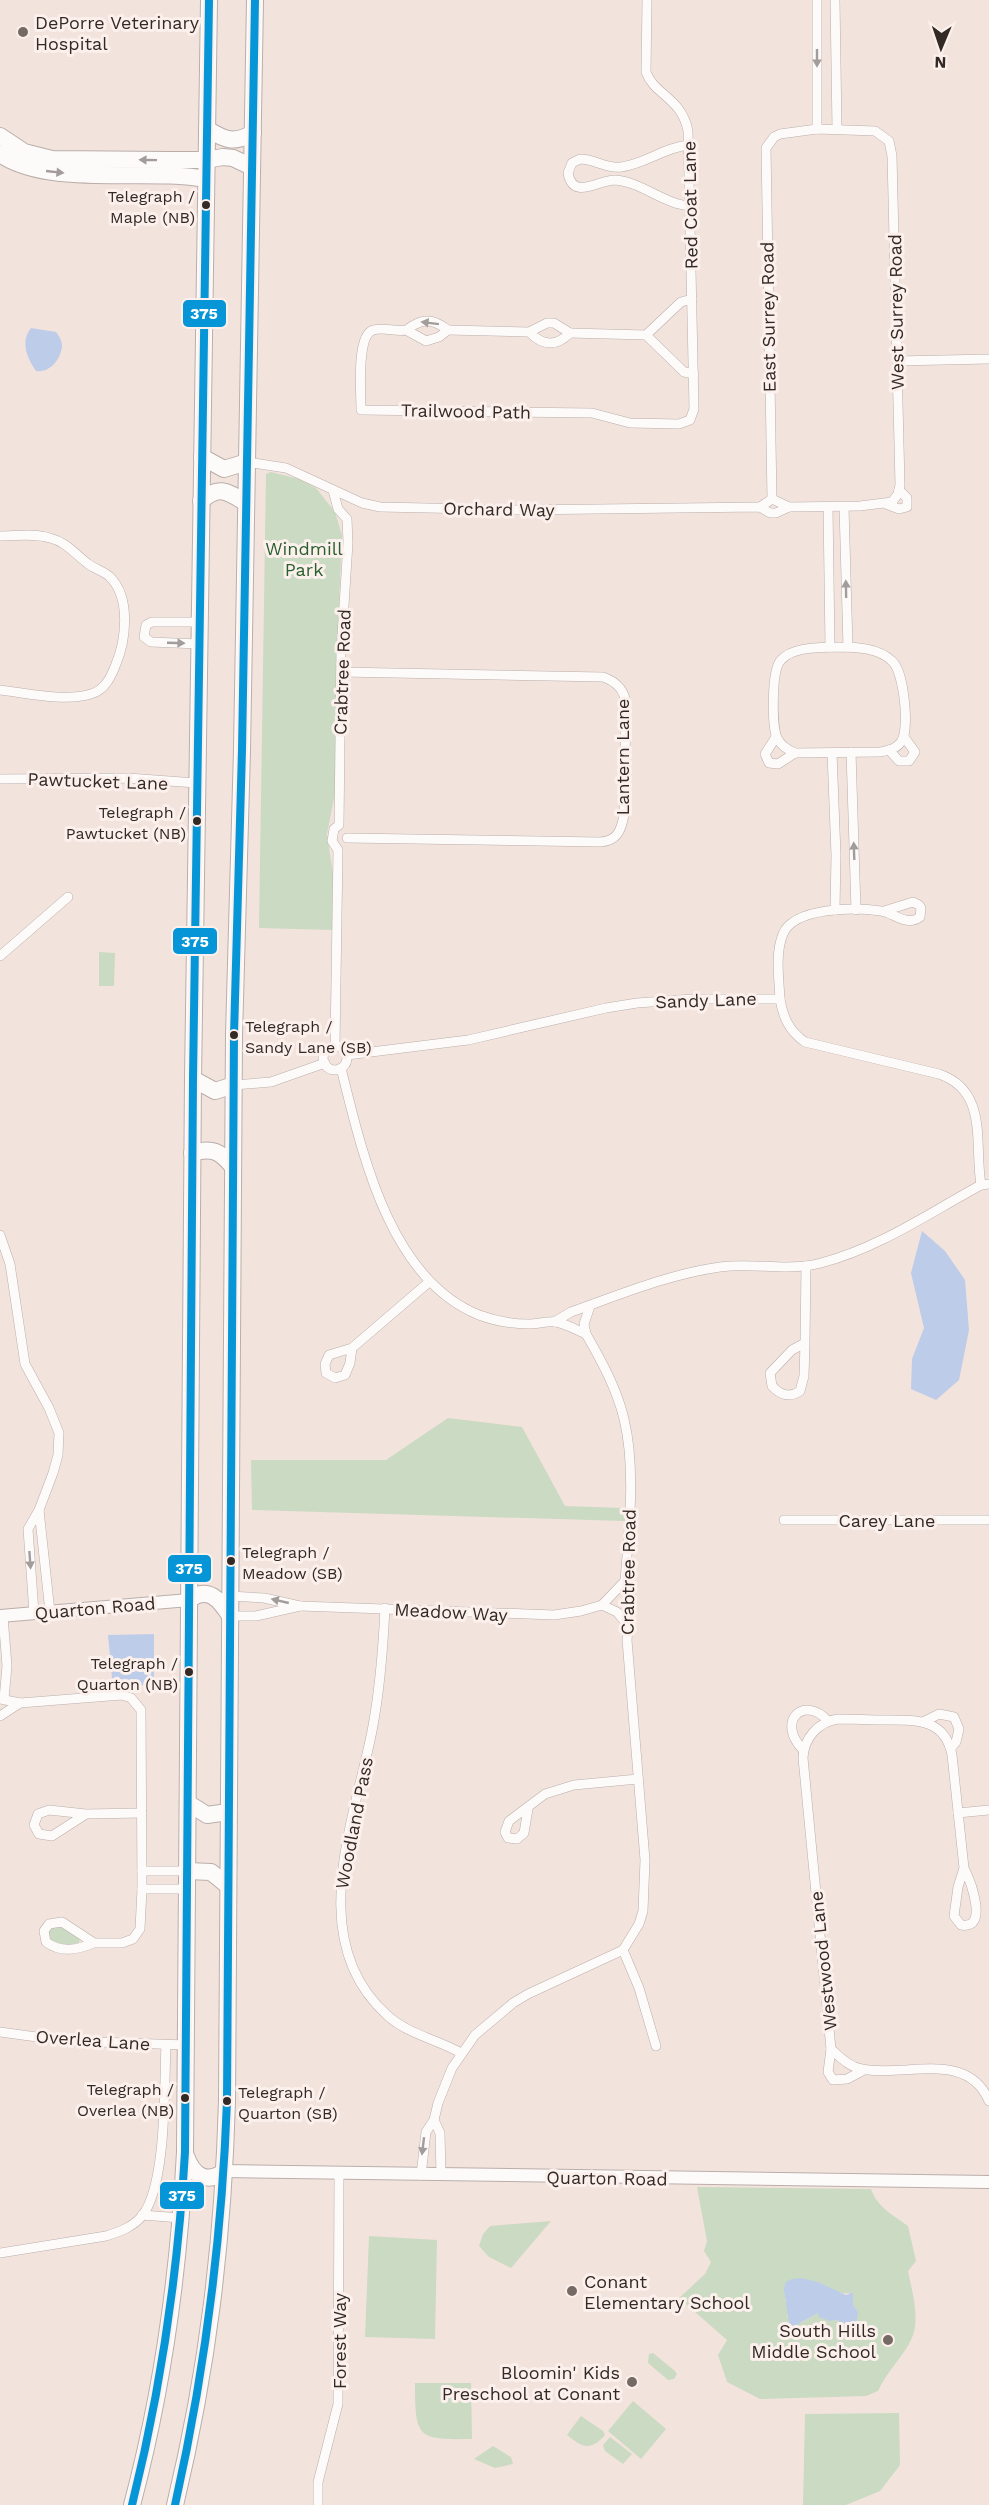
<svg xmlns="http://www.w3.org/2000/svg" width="989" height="2505" font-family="'Work Sans',sans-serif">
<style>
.green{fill:#cbdac2;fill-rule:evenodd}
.water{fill:#bdcce8}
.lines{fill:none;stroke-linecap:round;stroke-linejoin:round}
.street-casing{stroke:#baaeaa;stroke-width:10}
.secondary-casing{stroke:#baaeaa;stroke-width:14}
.highway-casing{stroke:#baaeaa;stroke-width:18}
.street{stroke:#fdfbfa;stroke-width:9}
.secondary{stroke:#fdfbfa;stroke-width:12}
.highway{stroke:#fdfbfa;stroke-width:16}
.bus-1-casing{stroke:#fcf0ec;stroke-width:12}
.bus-1{stroke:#0696d7;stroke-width:8}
.oneway{fill:#a29c9a}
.poi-dot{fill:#766a65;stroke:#fcf0ec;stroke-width:2}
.bus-dot{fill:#332925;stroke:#fcf0ec;stroke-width:2}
.labels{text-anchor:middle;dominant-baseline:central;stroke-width:6;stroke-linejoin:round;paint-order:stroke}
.bus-label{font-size:16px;fill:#332925;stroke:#fcf0ec;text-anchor:end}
.poi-label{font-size:18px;fill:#332925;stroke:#fcf0ec;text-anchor:start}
.street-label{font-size:18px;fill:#332925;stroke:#fcf0ec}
.park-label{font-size:18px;fill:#285f2d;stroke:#fcf0ec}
.line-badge{stroke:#fcf0ec;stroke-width:2}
.badge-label{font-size:16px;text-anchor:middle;font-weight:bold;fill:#fff}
</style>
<rect width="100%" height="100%" fill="#f3e3dd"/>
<!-- green -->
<g class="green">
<path d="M271,472l28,7 17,9 19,24 7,23 -4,93 -3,165 -8,41 6,40 -1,56 -73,-2 7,-454z"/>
<path d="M99,952l16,1 -1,33h-15z"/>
<path d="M448,1418l74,9 43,79 59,2v13l-372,-11 -1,-50h135z"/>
<path d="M58,1926l22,11 -1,6 -16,3 -13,-6 -1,-9 3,-4z"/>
<path d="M697,2187l174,2c6,18 22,26 37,37l8,35 -8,10c4,20 13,50 3,69 -8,17 -24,31 -33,51l-12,5 -106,3 -33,-17 -9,-27 9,-15 -48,-42 26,-24 6,-12 -7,-11 3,-10zM818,2282c11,5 23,15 35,10v13l5,7 -17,12 -4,-4 -7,1 -12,-8 -17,10 -14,-6 2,-5 -4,-13z"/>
<path d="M551,2221l-40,47 -22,-11 -10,-11 4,-12 7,-8z"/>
<path d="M369,2236l68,4 -2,99 -70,-2z"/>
<path d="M653,2353l22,18 2,3 -3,5 -6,1 -20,-17 1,-9z"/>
<path d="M415,2383h56l1,56c-55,1 -57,-1 -57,-56z"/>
<path d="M633,2401l33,28 -25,30 -33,-28z"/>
<path d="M899,2413l1,52 -20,26 -34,14h-43l2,-91z"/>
<path d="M581,2416l22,15 2,4c-15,17 -23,12 -38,0z"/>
<path d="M610,2437l22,17 -9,10 -18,-13 -2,-6z"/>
<path d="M493,2446l18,11 2,7 -18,4 -21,-9z"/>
</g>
<!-- water -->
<g class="water">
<path d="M31,328l25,4c3,4 6,9 6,14 -1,13 -12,27 -26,25 -9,-13 -16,-29 -5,-43z"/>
<path d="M922,1231l23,20 20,29 4,50 -10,50 -23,20 -25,-11 1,-30 12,-31 -13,-55z"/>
<path d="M154,1634v54l-42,-10 -4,-43z"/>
<path d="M801,2278l17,4 28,13 7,-3v13l5,7 -2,14 -10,1 -9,-7 -7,1 -11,-4 -1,-4 -25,14 -4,-4 -5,-34 2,-7 6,-3z"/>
</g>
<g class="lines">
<!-- street casing -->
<g class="street-casing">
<g id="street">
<path d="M817,0v129"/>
<path d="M835,0l2,129"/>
<path d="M689,145c-24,2 -44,19 -68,22 -15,2 -26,-8 -41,-8l-8,4 -4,10c5,28 30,7 47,7 27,2 48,24 75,26"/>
<path d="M692,299l-11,3 -35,33 38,37 10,2"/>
<path d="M406,330l20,11 13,-4 9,-7c-11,-8 -21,-13 -34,-5 -3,1 -5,4 -8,5 -10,2 -22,-3 -33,0 -17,6 -12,62 -12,80l231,3 38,10 49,1 11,-4 4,-11 -6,-278c-6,-33 -34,-36 -42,-59l1,-72"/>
<path d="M448,330l81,2 18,-9h7l16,10c-14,14 -27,13 -41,-1"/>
<path d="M570,333l76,2"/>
<path d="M897,361l92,-2"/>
<path d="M247,462l39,6 76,35 18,4 138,3 242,-3 10,6h6l13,-6 71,-1 32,-4 6,-8 2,-9 -8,-329 -3,-15 -14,-10 -58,-2 -37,5 -6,3 -8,11 6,351"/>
<path d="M333,490l5,19 9,10 1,24 -7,109 -2,173 -5,4 -2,12 6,9 -3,196"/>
<path d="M886,504l13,5 8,-2v-9l-8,-8"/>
<path d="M760,507l12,-8 17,8"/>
<path d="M828,507l2,140"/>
<path d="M844,507l4,140"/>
<path d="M0,536c16,0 35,-3 50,2 16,4 24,15 37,25 7,6 17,8 23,14 21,21 16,63 6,87 -5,13 -11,26 -25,30 -25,8 -65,-1 -91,-4"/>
<path d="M199,644l-48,-2 -7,-5 2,-12 6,-3h47"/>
<path d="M839,647c17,0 40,1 53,14 12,10 18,69 9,81 -5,7 -12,8 -21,10l-85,1c-7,-3 -14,-7 -18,-15 -5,-12 -6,-68 4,-78 13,-14 40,-12 58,-13z"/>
<path d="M341,672l262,5c14,5 22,13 23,28l-2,110c-3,16 -7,26 -24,27l-253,-4"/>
<path d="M776,737l-11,17 4,9 9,1 17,-11"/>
<path d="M889,750l10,11h10l6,-9 -11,-15"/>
<path d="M851,752l5,158"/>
<path d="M832,753l4,102 -1,55"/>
<path d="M0,779l128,-1 68,5"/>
<path d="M0,956l68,-59"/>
<path d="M780,999c-1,-20 -5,-46 3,-65 11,-27 73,-27 98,-23 13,2 26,16 39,6l1,-9 -2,-3 -6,-3 -29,9"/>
<circle cx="335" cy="1058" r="12"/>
<path d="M347,1055l121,-15 138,-32 31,-5 56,-4h87c3,18 9,32 25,43l134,32c50,17 35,70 42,111l8,-1"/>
<path d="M341,1068c21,84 48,211 138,247 16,6 33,9 50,9 8,0 18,-3 27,-2 11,2 20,8 30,12 15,26 31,55 38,85 12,49 5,111 1,162l6,14 -4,45 18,220 -2,51 -4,13 -16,26 -95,44 -15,9 -38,32 -23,33 -14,35 -4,17 -8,12 -5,43"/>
<path d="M234,1085l37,-3 54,-19"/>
<path d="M0,1235l10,29 15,100 24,44 10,25 -1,22 -5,18 -14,37 -11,19 6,84"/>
<path d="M554,1322l17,-10c48,-17 98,-38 149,-45 33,-5 68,5 101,-4 58,-15 108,-50 160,-78"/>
<path d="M586,1334l-2,-10 6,-18"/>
<path d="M805,1343l-1,33 -4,15c-10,7 -20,4 -28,-5l-2,-13 22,-23 13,-7 1,-77"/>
<path d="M352,1348l-2,15 -5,12 -10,3 -9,-5 -1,-9 4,-9 23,-7 77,-66"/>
<path d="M39,1510l11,102"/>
<path d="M784,1520h205"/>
<path d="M602,1605l15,7 10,12"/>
<path d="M300,1606l254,9 27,-4 21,-6 23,-24"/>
<path d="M385,1608c-2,42 -5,82 -13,123 -18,91 -68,211 16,285 20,18 50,24 73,37"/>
<path d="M3,1616l4,50 -3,33"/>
<path d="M230,1616h26l44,-10 -36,-8 -34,-2"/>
<path d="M0,1699l20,4 102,-8 9,3 10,12 1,179 -2,40 -7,10 -11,4h-28l-32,-21 -13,2 -5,7 2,11c15,11 31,8 48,1"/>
<path d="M0,1716l20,-13"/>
<path d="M923,1722l16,-8 15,3 5,12 -3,13 -5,6"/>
<path d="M803,1750c-28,-30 2,-55 25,-29"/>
<path d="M528,1809l-4,24 -7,6 -9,-1 -3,-6 4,-11 36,-27 29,-9 64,-6"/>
<path d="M958,1813l31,-3"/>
<path d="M86,1814l-34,22 -13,-2 -5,-9 4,-11 11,-4 37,4 56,-1"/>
<path d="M964,1868c7,14 25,62 -3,57l-7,-9 4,-29 6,-19 -12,-113c-7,-37 -37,-35 -67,-35 -16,0 -31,-1 -47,-1 -20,3 -34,19 -35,39l28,291c9,8 18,18 31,20 42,9 105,-20 127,32"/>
<path d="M142,1871h46"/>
<path d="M142,1889h45"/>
<path d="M623,1950l16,38 17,58"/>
<path d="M0,2032l66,9 121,4"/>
<path d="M831,2049l-3,23 5,8 14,-1 17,-9"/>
<path d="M434,2120l6,13 1,42"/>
<path d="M142,2215l39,3"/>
<path d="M0,2253l106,-17c13,-4 27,-9 36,-20 25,-31 22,-131 24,-171"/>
<path d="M318,2505v-23l20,-78 1,-230"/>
</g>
</g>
<!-- secondary casing -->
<g class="secondary-casing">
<g id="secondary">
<path d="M0,1616l189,-16"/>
<path d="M225,2171l764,11"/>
</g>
</g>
<!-- highway casing -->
<g class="highway-casing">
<g id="highway">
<path d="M207,129c18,11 27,15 46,4"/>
<path d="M0,136l24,16 28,7 116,1h38l17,-3 10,1 19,9"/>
<path d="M0,154c49,34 146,14 206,25"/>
<path d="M202,457l22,12 23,-7"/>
<path d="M201,501c18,-17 27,-9 45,2"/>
<path d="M193,1079l22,12 19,-6"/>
<path d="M192,1153c20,-6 28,-2 41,14"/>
<path d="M189,1600c19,-15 31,0 41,16"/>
<path d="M188,1803l19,12 21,-3"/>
<path d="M188,1871l23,1 16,13"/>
<path d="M186,2156c7,19 20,29 39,15"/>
<path d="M132,2505c31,-116 47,-234 53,-353l8,-1073 16,-1079"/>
<path d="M175,2505c33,-137 48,-263 52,-404l7,-1066 8,-285 13,-750"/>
</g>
</g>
<!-- street -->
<use href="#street" class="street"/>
<!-- secondary -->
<use href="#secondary" class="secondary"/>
<!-- highway -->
<use href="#highway" class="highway"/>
<!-- bus-1 casing -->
<g class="bus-1-casing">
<g id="bus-1">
<path d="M132,2505c29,-116 46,-233 53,-353l8,-1073 16,-1079"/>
<path d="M175,2505c30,-134 47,-267 52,-404l7,-1066 8,-285 13,-750"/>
</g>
</g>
<!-- bus-1 -->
<use href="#bus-1" class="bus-1"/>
</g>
<!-- one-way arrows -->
<defs><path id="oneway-solid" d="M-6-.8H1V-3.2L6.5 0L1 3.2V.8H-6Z" transform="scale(1.5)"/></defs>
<g class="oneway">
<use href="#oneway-solid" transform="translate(817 58) rotate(90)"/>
<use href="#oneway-solid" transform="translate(148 160) rotate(-179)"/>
<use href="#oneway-solid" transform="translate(55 172) rotate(6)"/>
<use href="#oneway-solid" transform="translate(430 323) rotate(-173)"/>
<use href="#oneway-solid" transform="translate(846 589) rotate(-91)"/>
<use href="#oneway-solid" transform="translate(176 643) rotate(2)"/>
<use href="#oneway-solid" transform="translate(854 851) rotate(-92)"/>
<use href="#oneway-solid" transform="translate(30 1560) rotate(86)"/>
<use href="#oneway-solid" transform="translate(280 1601) rotate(-167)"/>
<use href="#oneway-solid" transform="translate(423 2146) rotate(97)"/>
</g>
<!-- markers -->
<g class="poi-dot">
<circle cx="23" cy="32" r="6"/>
<circle cx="572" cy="2291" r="6"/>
<circle cx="888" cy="2340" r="6"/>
<circle cx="632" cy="2382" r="6"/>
</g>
<g class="bus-dot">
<circle cx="206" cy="205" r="5"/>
<circle cx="197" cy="821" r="5"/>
<circle cx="234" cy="1035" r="5"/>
<circle cx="231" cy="1561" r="5"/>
<circle cx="189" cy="1672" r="5"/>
<circle cx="185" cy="2098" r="5"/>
<circle cx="227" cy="2101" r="5"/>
</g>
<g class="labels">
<!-- bus labels -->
<g class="bus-label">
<text x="195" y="196">Telegraph /<tspan x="195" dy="21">Maple (NB)</tspan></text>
<text x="186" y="812">Telegraph /<tspan x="186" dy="21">Pawtucket (NB)</tspan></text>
<text x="245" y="1026" text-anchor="start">Telegraph /<tspan x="245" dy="21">Sandy Lane (SB)</tspan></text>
<text x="242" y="1552" text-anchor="start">Telegraph /<tspan x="242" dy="21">Meadow (SB)</tspan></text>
<text x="178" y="1663">Telegraph /<tspan x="178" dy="21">Quarton (NB)</tspan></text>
<text x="174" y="2089">Telegraph /<tspan x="174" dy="21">Overlea (NB)</tspan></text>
<text x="238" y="2092" text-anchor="start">Telegraph /<tspan x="238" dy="21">Quarton (SB)</tspan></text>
</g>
<!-- poi labels -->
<g class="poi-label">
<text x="35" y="22">DePorre Veterinary<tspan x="35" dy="21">Hospital</tspan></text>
<text x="584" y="2281">Conant<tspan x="584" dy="21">Elementary School</tspan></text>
<text x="876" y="2330" text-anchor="end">South Hills<tspan x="876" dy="21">Middle School</tspan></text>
<text x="620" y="2372" text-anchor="end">Bloomin' Kids<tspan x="620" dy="21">Preschool at Conant</tspan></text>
</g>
<!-- street labels -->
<g class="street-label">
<text transform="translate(690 205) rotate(-91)">Red Coat Lane</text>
<text transform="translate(896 312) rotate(-91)">West Surrey Road</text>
<text transform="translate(768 317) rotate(-91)">East Surrey Road</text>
<text transform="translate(466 411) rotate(1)">Trailwood Path</text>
<text transform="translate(499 509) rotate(1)">Orchard Way</text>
<text transform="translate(342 672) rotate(-88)">Crabtree Road</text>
<text transform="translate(622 757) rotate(-90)">Lantern Lane</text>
<text transform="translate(98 781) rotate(2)">Pawtucket Lane</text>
<text transform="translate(706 1000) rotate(-2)">Sandy Lane</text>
<text x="887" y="1520">Carey Lane</text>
<text transform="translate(628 1572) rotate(-89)">Crabtree Road</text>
<text transform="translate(95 1608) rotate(-5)">Quarton Road</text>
<text transform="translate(451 1612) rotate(3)">Meadow Way</text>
<text transform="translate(354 1823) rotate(-79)">Woodland Pass</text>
<text transform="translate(823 1961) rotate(-96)">Westwood Lane</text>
<text transform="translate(93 2040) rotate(4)">Overlea Lane</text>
<text transform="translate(607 2178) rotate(1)">Quarton Road</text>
<text transform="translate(339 2341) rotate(-90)">Forest Way</text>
</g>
<!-- park labels -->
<g class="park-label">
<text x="304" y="548">Windmill<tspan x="304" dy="21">Park</tspan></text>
</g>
</g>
<g class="line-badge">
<rect x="182" y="299" width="45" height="29" rx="6" fill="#0696d7"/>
<rect x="172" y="927" width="46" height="28" rx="6" fill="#0696d7"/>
<rect x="167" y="1554" width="45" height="29" rx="6" fill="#0696d7"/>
<rect x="159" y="2181" width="46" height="29" rx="6" fill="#0696d7"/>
</g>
<g class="badge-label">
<text x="204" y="319">375</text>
<text x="195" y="947">375</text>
<text x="189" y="1574">375</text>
<text x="182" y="2201">375</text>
</g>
<!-- north arrow -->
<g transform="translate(941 48) rotate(182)" stroke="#fcf0ec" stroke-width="4.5" paint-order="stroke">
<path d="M0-4.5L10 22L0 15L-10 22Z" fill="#332925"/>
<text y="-9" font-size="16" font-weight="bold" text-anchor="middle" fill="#332925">N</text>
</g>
</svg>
